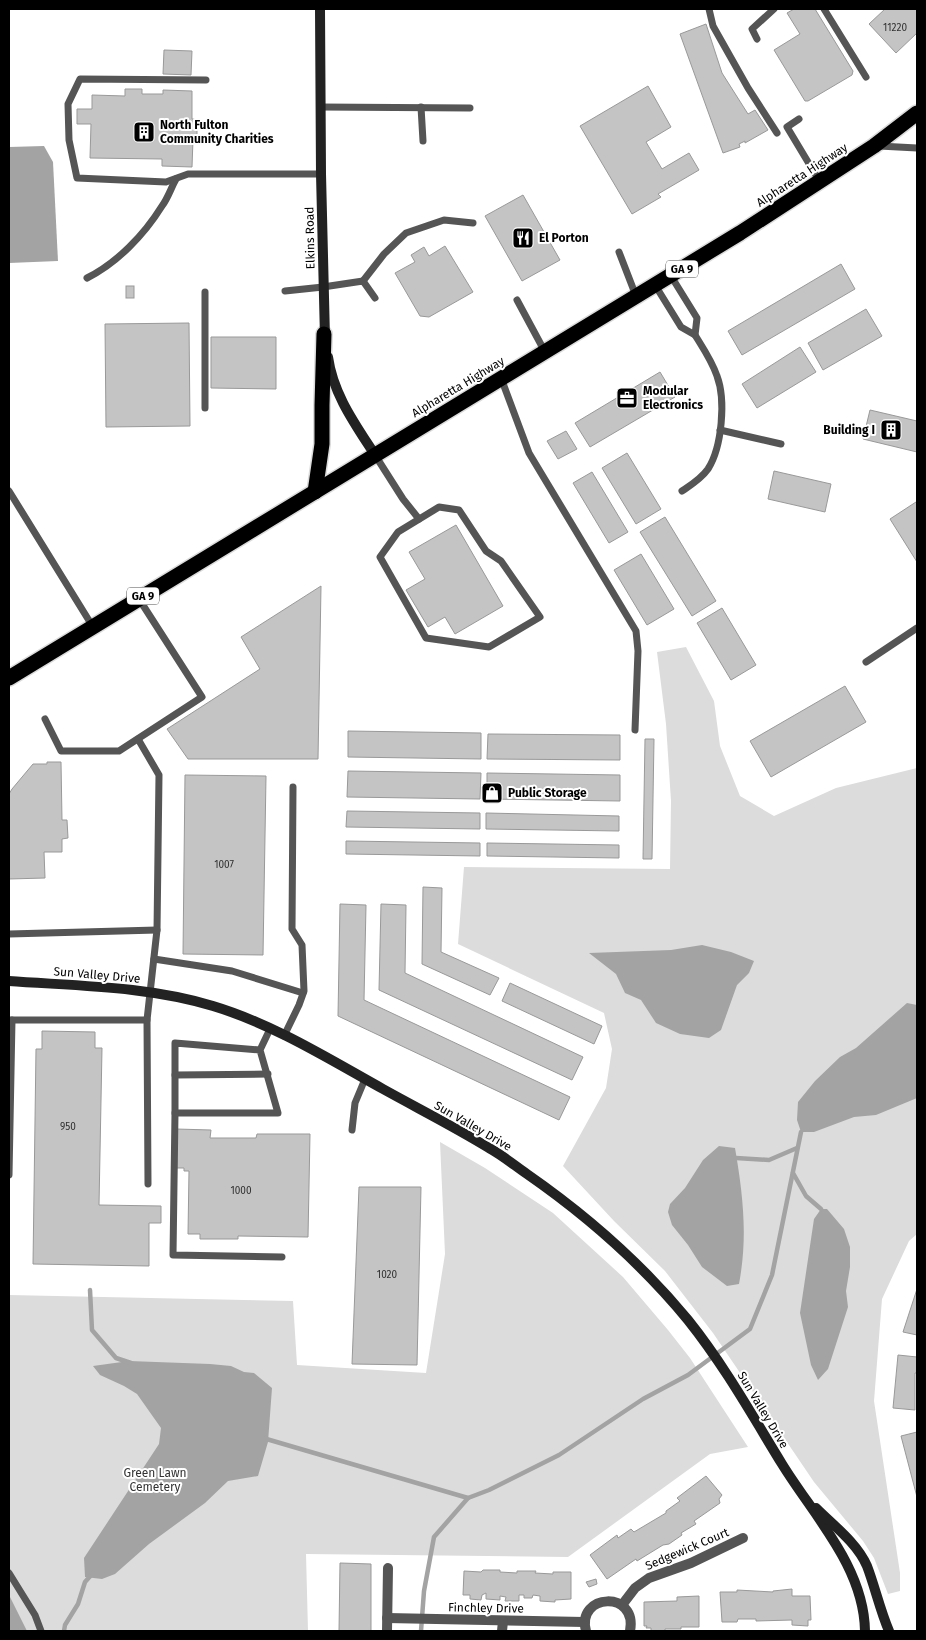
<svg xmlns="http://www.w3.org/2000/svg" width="926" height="1640" font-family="'Fira Sans',sans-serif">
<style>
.green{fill:#dcdcdc}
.water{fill:#a3a3a3}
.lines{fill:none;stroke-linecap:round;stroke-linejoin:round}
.stream{stroke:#a3a3a3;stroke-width:4.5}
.building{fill:#c4c4c4;stroke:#999}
.highway-casing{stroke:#dbdbdb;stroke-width:18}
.lane{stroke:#555;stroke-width:7}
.street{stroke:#555;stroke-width:10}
.secondary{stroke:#222;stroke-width:10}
.highway{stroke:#000;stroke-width:15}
.labels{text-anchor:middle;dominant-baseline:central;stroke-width:4;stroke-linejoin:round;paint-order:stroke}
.number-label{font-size:10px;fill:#313131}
.shield{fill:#fff;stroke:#4c4c4c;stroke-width:1}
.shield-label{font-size:11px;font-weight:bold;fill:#000}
.poi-label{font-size:12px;font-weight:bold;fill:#000;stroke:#fff;text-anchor:start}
.street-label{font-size:12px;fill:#000;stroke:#fff}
.park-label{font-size:12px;fill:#333;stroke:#fff}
</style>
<rect width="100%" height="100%" fill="#fff"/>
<!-- green -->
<g class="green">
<path d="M686,647l28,54 6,45 20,50 34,20 62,-28 81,-20v466l-8,7 -27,58 -8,102 26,172v18l-12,3 -14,-36 -11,-17 -49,-59 -101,-149 -48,-62 -51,-50 -51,-55 43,-78 6,-39 -8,-36 -146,-69 6,-77 206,2 1,-68 -5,-77 -9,-72z"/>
<path d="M440,1142l45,26 68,45 70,64 45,53 22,28 58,89 -38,7 -142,103 -262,-3 2,77h-299v-336l284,6 4,64 129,8 19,-119z"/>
</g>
<!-- water -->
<g class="water">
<path d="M44,146l9,16 5,99 -49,2v-116z"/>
<path d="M702,945l29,7 23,9 -5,12 -12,12 -16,45 -12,8 -29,-4 -24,-11 -15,-23 -16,-7 -9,-19 -27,-21 82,-3z"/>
<path d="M907,1003l10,2v93l-41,17 -22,2 -40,15h-13l-4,-12 1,-18 17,-21 25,-24 16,-9z"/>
<path d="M719,1146l16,2c8,47 13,88 4,136l-12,2 -25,-19 -14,-22 -16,-20 -4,-13 2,-8 15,-16 18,-28z"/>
<path d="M821,1209h6l17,20 6,18v20l-4,24 2,16 -20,62 -10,11 -7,-15 -11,-52 14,-94z"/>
<path d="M129,1361l81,3 21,2 13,6 10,1 18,15 -4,54 -10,34 -30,5 -23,22 -56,41 -34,30 -13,5 -17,-2 -1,-19 75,-114 2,-16 -24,-34 -13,-8 -24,-11 -7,-9z"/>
<path d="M9,1595l18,36h-18z"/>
</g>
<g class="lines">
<!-- stream -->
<g class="stream">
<path d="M736,1158l33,2 28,-12"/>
<path d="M793,1173l13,23 15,13"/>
<path d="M90,1290l2,40 24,28 15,5"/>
<path d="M263,1438l205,60"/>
<path d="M64,1631l1,-6 13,-21 7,-22 8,-9"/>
<path d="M421,1631l3,-40 10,-54 34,-39 21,-8 70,-35 84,-56 45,-24 62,-46 22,-54 29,-143"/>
</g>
</g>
<!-- building -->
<g class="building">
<path d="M794,9h21l38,62 -1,4 -44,26h-3l-31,-51 26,-16 -13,-21z"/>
<path d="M885,9h32v24l-21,20 -27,-29z"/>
<path d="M706,24l16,49 26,41 7,-4 13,20 -23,13v-2l-6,3 1,3 -17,6 -43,-119z"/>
<path d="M164,50l28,1 -1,24 -28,-1z"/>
<path d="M648,86l23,41 -25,15 16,27 27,-16 10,17 -41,24 3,3 -29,17 -52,-88z"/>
<path d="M125,89h17v5h21v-4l29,1v28h5v20h-4l-1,28 -30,-1v-7l-72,-1 1,-34h-14v-15h15v-14l33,1z"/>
<path d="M523,195l37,65 -38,21 -37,-65z"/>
<path d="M445,246l28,46 -44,25 -9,-1 -25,-43 20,-11 -4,-7 13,-8 5,9z"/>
<path d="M841,264l14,25 -113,66 -14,-24z"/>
<rect x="126" y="286" width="8" height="12"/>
<path d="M866,309l16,27 -59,34 -15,-27z"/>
<path d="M189,323l1,103 -84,1 -1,-103z"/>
<path d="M211,337h65v52l-65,-1z"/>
<path d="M800,347l16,25 -59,36 -15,-24z"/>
<path d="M660,372l15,25 -85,50 -15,-24z"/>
<path d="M870,410l47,11v31l-54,-13z"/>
<path d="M566,431l11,18 -19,10 -11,-18z"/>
<path d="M627,453l34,56 -25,15 -34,-56z"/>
<path d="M774,471l57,13 -6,28 -57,-13z"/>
<path d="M592,472l36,60 -19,11 -36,-60z"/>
<path d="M916,502l1,2v58l-27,-43z"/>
<path d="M665,517l51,84 -24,15 -52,-84z"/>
<path d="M456,525l47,81 -48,28 -10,-17 -17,10 -22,-37 19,-11 -16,-27z"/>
<path d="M641,554l33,55 -27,16 -33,-55z"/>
<path d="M321,586l-3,173h-130l-21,-30 93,-60 -19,-32z"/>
<path d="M722,608l34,57 -25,15 -34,-57z"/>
<path d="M845,686l21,36 -95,55 -21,-36z"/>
<path d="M348,731l133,2v26l-133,-2z"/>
<path d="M488,734l132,1v25l-133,-1z"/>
<path d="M645,739h9l-2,120h-9z"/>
<path d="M47,762h14l1,58h5l1,18 -6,1v13h-18l1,26 -36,1v-85l3,-5 21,-25h14z"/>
<path d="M348,771l133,2 -1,26 -133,-2z"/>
<path d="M487,773l133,2v26l-133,-2z"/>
<path d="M185,775l81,1 -3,179 -80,-1z"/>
<path d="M347,811l133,2v16l-134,-2z"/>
<path d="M486,813l133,3v15l-133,-2z"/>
<path d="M346,841l134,2v13l-134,-2z"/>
<path d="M487,843l132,2v13l-132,-2z"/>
<path d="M423,887l19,1 -1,64 58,26 -9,17 -68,-31z"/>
<path d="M340,904l26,1 -2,95 206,97 -11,23 -221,-104z"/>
<path d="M381,904l25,1 -1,68 178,84 -11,23 -193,-90z"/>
<path d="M510,983l92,43 -8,18 -92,-43z"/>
<path d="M42,1031l53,1v16h7l-3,157 62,1v17h-12v43l-116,-2 3,-215h6z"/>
<path d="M176,1129l35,1 -1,8h46l1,-4h53l-2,103 -70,-1v3h-38v-5h-12l1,-63h-5v-3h-9z"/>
<path d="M359,1187h62l-4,178 -65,-1z"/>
<path d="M917,1289v46l-14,-3z"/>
<path d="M898,1355l19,2v16h-2v37l-22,-2z"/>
<path d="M917,1432v65l-16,-61z"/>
<path d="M706,1476l16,19 -3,4 1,4 -26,18 2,3 -15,9 1,2 -13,9 -6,1 -26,16 -1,-2 -29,20 -17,-24 27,-20 1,3 13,-9 3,3 32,-19v-2l14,-10 -3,-3z"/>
<path d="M340,1563l31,1v67h-32z"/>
<path d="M483,1570h17v2l17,1v-2h19l-1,2 18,1v-2h18v27l-16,1v2l-15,-1v-5l-7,-1 -1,3h-8v-3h-5v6h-14l1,-4 -6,-1v4l-14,-1v-6l-4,2 -1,5 -11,-1v-4h-7l1,-24 17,1z"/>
<path d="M596,1579l1,5 -8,3 -3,-5z"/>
<path d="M792,1589v7h18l1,24h-3v6l-16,-1v-5l-36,1v-2h-18l-1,3h-15l-2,-30h17v-2l36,2v-1z"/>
<path d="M699,1596v31h-18v2h-16v2h-14v-3h-5l1,-2h-3v-24l33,-1v-4z"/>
</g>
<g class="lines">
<!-- highway casing -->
<g class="highway-casing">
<g id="highway">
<path d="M315,492l7,-48v-39l2,-71"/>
<path d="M9,678l731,-445 134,-87 43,-33"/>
</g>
</g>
<!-- lane -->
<g class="lane">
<path d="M709,9l4,17 35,62 29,45"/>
<path d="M824,9l42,68"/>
<path d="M757,39l-5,-10 22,-20"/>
<path d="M206,80l-126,-1 -12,25 1,36 8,38 89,4 22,-8h133"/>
<path d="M320,107l150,1"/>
<path d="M421,107l2,34"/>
<path d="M799,119l-12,8 33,55"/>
<path d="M879,146l38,2"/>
<path d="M619,252l17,44"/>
<path d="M87,278c30,-15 57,-43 75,-72 6,-8 9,-18 14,-27"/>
<path d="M363,281l21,-27 22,-21 38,-13 29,3"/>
<path d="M655,285l26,42 14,8 2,-17 -26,-42"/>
<path d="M285,291l38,-4 40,-6 12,17"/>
<path d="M517,300l28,52"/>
<path d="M501,378l28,75 107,178 2,20 -3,79"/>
<path d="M205,408v-116"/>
<path d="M720,430l61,14"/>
<path d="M375,455l28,44 16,20"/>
<path d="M9,491l84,136"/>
<path d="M682,491c9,-6 19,-12 26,-22 14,-22 18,-69 9,-93 -5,-15 -14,-28 -22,-41"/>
<path d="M439,507l20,3 27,41 15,10 39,56 -51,30 -63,-9 -46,-81 18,-25z"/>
<path d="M866,662l51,-34"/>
<path d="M45,719l16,32h58l83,-54 -63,-98"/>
<path d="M138,739l21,36 -2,155 -10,90 1,164"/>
<path d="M9,934l148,-4"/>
<path d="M154,959l78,12 71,22"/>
<path d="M9,1020h138"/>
<path d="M284,1036l15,-31 5,-14 -2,-46 -10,-16 1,-142"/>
<path d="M260,1050l-85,-7v70h103l-18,-63 10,-21"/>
<path d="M175,1075l93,-1"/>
<path d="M175,1113l-2,142 109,2"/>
<path d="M352,1130l3,-27 10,-24"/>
<path d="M9,1175l3,-155"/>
<path d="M9,1573l26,42 6,16"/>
</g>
<!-- street -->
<g class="street">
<path d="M622,1605l13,-17 14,-10 42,-15 52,-25"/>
<path d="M387,1618l197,4"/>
<path d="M387,1631l1,-63"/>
<path d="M502,1631l1,-10"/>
<path d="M586,1631c-10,-38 52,-41 44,0"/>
</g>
<!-- secondary -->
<g class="secondary">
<path d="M320,9l1,165 4,164"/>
<path d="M328,357c5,37 27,67 47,98"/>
<path d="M9,981c68,5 138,5 204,25 60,18 116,53 170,83 36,20 72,38 106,59 13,7 25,17 38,26 59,41 115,90 161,146 36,45 64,95 94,144 32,52 82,103 83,167"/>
<path d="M816,1508c17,17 41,35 51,58 8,21 13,44 22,65"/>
</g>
<!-- highway -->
<use href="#highway" class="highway"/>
</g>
<!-- icons -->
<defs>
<g id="building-square" transform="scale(1.125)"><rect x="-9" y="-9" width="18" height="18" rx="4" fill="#000" stroke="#fff"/><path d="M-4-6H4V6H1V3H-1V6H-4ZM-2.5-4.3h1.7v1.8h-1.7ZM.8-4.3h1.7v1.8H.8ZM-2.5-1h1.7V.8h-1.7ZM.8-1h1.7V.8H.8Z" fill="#fff"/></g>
<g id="restaurant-square" transform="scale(1.125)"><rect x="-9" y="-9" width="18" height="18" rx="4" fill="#000" stroke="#fff"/><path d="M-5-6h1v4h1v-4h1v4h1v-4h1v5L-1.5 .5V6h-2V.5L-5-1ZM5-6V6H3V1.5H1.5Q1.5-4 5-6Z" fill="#fff"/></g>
<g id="office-square" transform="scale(1.125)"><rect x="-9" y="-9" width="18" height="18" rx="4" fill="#000" stroke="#fff"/><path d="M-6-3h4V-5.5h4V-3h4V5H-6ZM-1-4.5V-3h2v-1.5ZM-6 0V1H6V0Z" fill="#fff"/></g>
<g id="shop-square" transform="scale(1.125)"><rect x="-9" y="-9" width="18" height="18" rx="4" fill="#000" stroke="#fff"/><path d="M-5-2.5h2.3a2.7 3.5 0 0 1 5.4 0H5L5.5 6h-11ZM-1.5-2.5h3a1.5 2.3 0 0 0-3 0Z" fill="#fff"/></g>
</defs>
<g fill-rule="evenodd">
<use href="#building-square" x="144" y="132"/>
<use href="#restaurant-square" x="523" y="238"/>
<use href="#office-square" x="627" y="398"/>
<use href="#building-square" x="891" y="430"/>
<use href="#shop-square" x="492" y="793"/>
</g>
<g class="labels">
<!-- number labels -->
<g class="number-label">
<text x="895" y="28">11220</text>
<text x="224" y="865">1007</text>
<text x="68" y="1127">950</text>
<text x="241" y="1191">1000</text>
<text x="387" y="1275">1020</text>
</g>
<!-- shield labels -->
<g class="shield">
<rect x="666" y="260.5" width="32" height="17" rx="4"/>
<rect x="127" y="587.5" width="32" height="17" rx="4"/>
</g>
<g class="shield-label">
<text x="682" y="269">GA 9</text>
<text x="143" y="596">GA 9</text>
</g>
<!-- poi labels -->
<g class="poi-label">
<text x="160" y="125">North Fulton<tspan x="160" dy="14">Community Charities</tspan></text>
<text x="539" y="238">El Porton</text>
<text x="643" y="391">Modular<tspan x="643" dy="14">Electronics</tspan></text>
<text x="875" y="430" text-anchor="end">Building I</text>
<text x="508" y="793">Public Storage</text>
</g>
<!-- street labels -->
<g class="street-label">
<text transform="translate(802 175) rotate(-33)">Alpharetta Highway</text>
<text transform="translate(310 238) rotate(-91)">Elkins Road</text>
<text transform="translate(458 387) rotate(-31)">Alpharetta Highway</text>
<text transform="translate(97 975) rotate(5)">Sun Valley Drive</text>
<text transform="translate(473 1126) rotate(30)">Sun Valley Drive</text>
<text transform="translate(763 1410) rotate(59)">Sun Valley Drive</text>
<text transform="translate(687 1549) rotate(-23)">Sedgewick Court</text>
<text transform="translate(486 1608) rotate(1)">Finchley Drive</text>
</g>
<!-- park labels -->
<g class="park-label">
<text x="155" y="1473">Green Lawn<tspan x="155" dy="14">Cemetery</tspan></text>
</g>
</g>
<!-- border -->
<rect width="926" height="1640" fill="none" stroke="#000000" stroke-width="20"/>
</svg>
